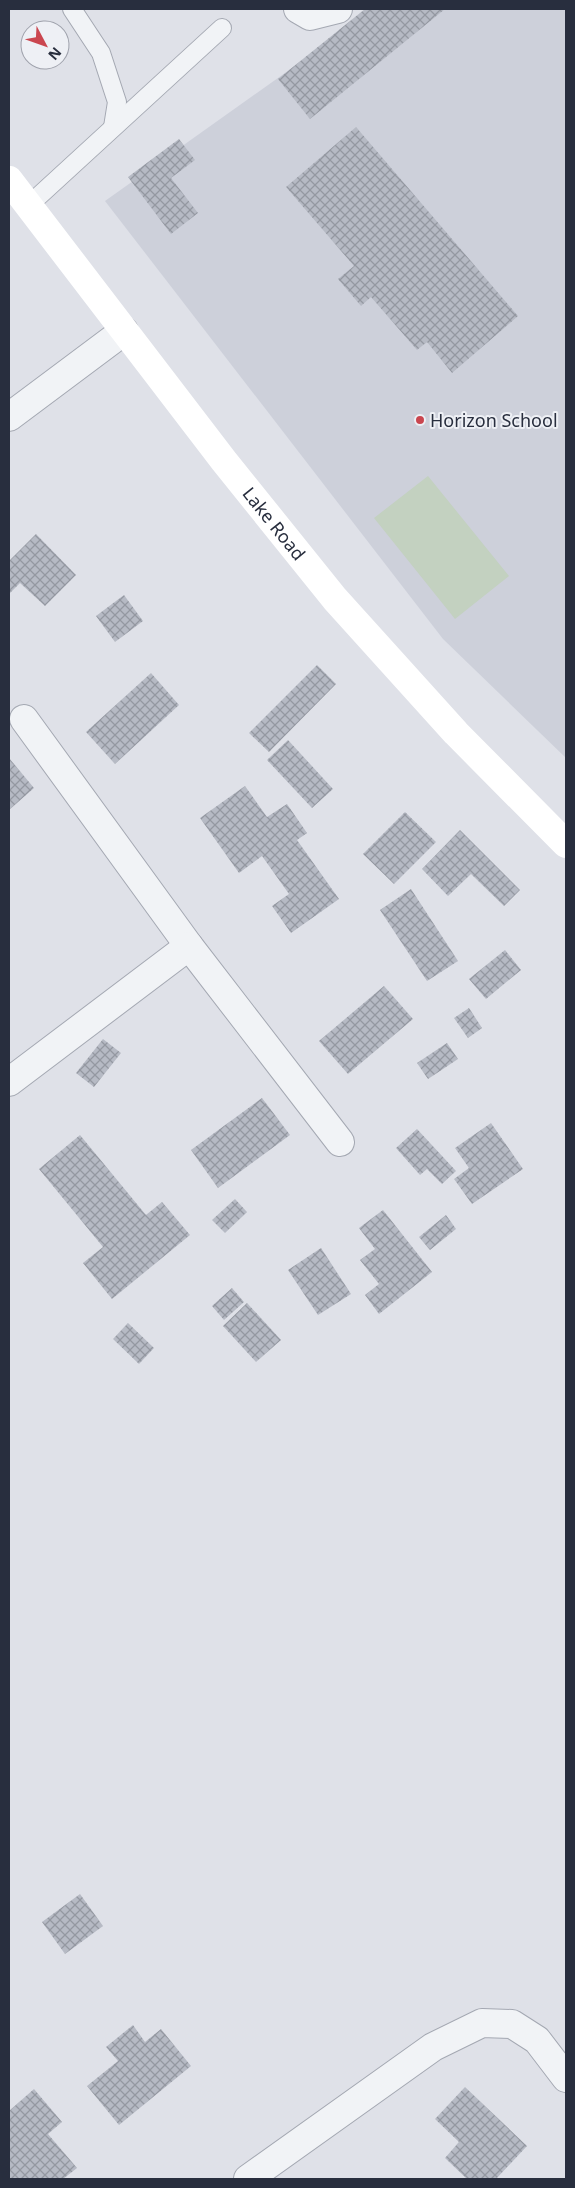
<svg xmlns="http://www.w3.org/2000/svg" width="575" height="2188" font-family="'Noto Sans',sans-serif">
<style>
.built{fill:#cdd0da}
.grass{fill:#c3d1c0}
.building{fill:url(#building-cross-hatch)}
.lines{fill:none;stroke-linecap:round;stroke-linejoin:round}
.lane-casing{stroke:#a4a8b2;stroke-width:20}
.street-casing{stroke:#a4a8b2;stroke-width:30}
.lane{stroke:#f1f3f6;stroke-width:18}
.street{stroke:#f1f3f6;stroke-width:28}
.secondary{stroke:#fff;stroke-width:28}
.poi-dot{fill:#ca464f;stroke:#eef0f5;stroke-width:2}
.labels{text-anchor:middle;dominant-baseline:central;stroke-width:4;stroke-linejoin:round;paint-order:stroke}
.poi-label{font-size:18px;fill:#282e3e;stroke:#eef0f5;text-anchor:start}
.street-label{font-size:18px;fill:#282e3e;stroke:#eef0f5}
</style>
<defs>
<pattern id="building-cross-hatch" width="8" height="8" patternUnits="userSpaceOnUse" patternTransform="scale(1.25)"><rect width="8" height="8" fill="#b6bac4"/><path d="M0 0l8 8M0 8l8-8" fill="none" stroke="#9498a1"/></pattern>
</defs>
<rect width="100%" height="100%" fill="#dfe1e8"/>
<!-- built -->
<path class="built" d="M375,9h191v749l-123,-119 -338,-438z"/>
<!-- grass -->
<path class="grass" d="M428,476l81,100 -54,43 -81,-101z"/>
<!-- building -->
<g class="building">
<path d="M365,9h80l-135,110 -32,-40z"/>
<path d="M356,127l162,189 -66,57 -25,-31 -10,8 -46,-53 -10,9 -23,-27 16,-13 -68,-79z"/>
<path d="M179,139l16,21 -24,18 27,35 -27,21 -43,-57z"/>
<path d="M36,534l40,41 -31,31 -25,-23 -11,11v-33z"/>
<path d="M124,595l19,26 -28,21 -19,-26z"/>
<path d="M317,665l19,19 -67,68 -20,-19z"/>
<path d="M151,673l28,32 -64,59 -29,-32z"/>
<path d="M288,740l45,49 -21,19 -45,-48z"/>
<path d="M9,758l25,30 -25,22z"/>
<path d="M245,786l22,31 20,-13 20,29 -10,7 42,59 -48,34 -19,-27 17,-12 -27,-38 -23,17 -39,-55z"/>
<path d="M405,812l31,30 -42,42 -31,-30z"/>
<path d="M460,830l60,60 -16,16 -33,-32 -23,22 -26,-27z"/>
<path d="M411,889l47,72 -31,20 -47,-71z"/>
<path d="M505,950l16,20 -35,29 -17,-20z"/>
<path d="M384,986l29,33 -65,55 -29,-33z"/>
<path d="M469,1008l13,20 -14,10 -14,-20z"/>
<path d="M103,1039l18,14 -27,34 -18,-14z"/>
<path d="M447,1043l11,16 -30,20 -11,-16z"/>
<path d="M262,1098l28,37 -72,53 -27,-38z"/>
<path d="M491,1123l32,46 -51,35 -18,-25 15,-11 -14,-20z"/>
<path d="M417,1129l39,42 -14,13 -15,-15 -7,6 -24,-27z"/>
<path d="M80,1135l66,80 16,-13 28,33 -78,64 -29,-36 20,-16 -64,-78z"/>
<path d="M235,1199l12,13 -22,21 -13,-13z"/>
<path d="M383,1210l49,62 -53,42 -14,-19 14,-11 -19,-24 15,-11 -16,-21z"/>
<path d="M446,1215l10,14 -26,21 -11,-13z"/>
<path d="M321,1248l30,46 -33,21 -30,-45z"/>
<path d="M232,1288l12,14 -20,18 -12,-14z"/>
<path d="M247,1303l34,37 -25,22 -33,-36z"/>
<path d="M128,1323l26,25 -15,16 -26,-25z"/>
<path d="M80,1894l23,32 -38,28 -23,-32z"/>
<path d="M133,2025l12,17 16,-13 30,37 -72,59 -32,-39 31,-25 -12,-14z"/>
<path d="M465,2087l62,59 -31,33h-29l-22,-21 14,-16 -24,-23z"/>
<path d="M34,2089l28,33 -14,12 29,34 -14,11h-54v-68z"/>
</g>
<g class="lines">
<!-- lane casing -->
<g class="lane-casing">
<g id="lane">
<path d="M72,9l29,44 16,49 -4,25"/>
<path d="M29,205l193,-177"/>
</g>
</g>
<!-- street casing -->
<g class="street-casing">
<g id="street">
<path d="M298,9l12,7 28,-7"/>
<path d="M9,417l115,-86"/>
<path d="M24,719l165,227 151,196"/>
<path d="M9,1082l180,-136"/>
<path d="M248,2179l185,-132 49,-24 30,1 25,16 29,38"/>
</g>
</g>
<!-- lane -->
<use href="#lane" class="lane"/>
<!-- street -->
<use href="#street" class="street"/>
<!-- secondary -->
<path class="secondary" id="s1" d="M9,180l215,281 111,138 121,134 110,111"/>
</g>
<!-- markers -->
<circle class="poi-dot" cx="420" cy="420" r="5"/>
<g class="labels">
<!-- poi labels -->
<g class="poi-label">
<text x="430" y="420">Horizon School</text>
</g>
<!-- street labels -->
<g class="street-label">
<text stroke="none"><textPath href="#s1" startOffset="434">Lake Road</textPath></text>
</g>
</g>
<!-- border -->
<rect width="575" height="2188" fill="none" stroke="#282e3e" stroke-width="20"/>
<!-- north arrow -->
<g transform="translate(45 45) rotate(131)"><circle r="24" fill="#eef0f5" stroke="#9fa2ac"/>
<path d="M0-4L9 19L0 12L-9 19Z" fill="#ca464f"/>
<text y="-8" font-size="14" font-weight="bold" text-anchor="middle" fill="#282e3e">N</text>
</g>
</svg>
